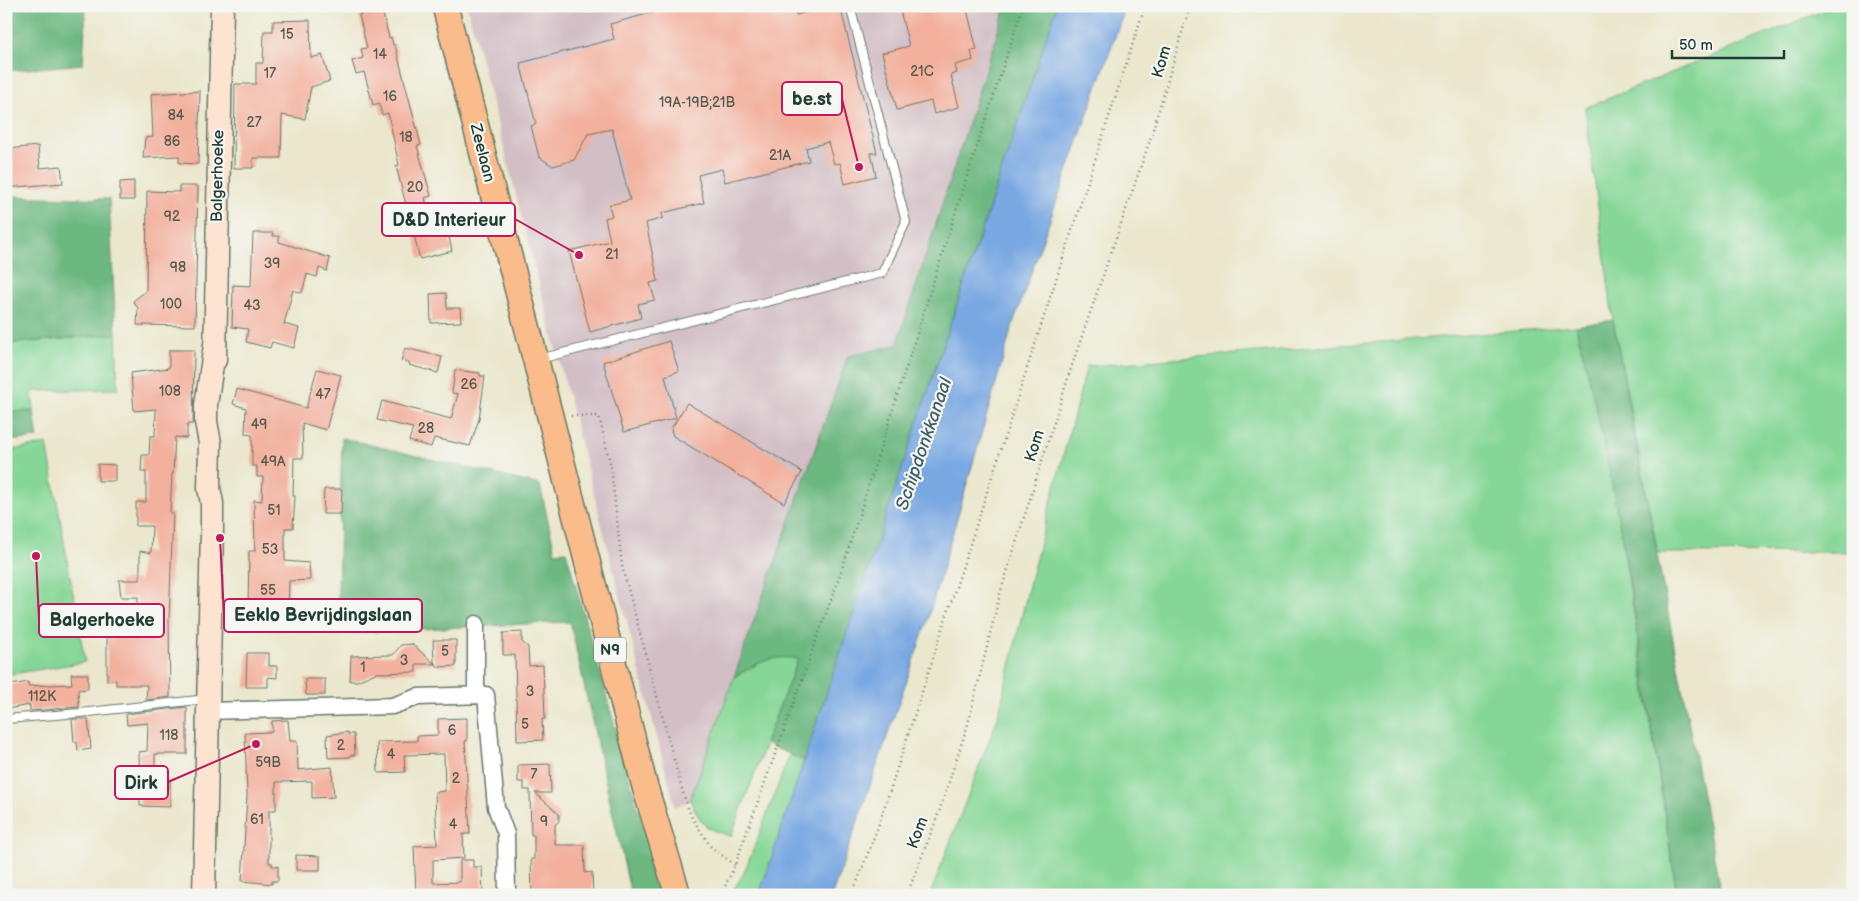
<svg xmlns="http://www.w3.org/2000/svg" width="1859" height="901" font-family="'Balsamiq Sans',sans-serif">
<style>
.industrial{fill:#d2bec5}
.green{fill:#86d797;stroke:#528a66}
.forest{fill:#6cb880;stroke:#467a5a}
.water{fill:#78a7e2;stroke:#4c728b}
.building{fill:#f3b09d}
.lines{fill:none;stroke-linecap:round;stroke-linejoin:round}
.lane-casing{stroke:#66786a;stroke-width:10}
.street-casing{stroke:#66786a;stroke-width:19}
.secondary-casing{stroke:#66786a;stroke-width:25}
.primary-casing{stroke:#66786a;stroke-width:28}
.path{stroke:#66786a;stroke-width:2.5;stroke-dasharray:1 4;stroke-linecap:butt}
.lane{stroke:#fff;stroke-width:8}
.street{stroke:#fff;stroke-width:16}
.secondary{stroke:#fde4d0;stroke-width:22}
.primary{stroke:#f9bc8a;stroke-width:25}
.labels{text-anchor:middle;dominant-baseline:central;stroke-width:4.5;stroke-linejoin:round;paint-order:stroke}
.number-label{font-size:14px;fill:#545a4e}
.shield{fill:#f6f6f2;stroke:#60746d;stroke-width:1}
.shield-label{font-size:15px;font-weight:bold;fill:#1f3d34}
.street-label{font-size:16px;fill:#1f3d34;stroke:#f6f6f2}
.water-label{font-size:18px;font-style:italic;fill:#3a5d68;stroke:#f6f6f2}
.leader{fill:none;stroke:#c2185b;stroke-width:2}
.callout-dot{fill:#c2185b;stroke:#f6f6f2;stroke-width:2}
.callout{fill:#f6f6f2;stroke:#c2185b;stroke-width:2}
.callout-label{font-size:18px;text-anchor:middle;font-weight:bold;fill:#1f3d34}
</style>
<rect width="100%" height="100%" fill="#f6f6f2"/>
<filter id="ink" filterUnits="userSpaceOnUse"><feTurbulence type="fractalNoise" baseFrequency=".02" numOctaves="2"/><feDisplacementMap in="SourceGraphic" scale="10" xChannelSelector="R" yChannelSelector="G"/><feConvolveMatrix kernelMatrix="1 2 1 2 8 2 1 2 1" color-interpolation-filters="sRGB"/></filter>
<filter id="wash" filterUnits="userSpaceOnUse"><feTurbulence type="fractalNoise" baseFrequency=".0096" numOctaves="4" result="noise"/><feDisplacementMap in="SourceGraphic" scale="20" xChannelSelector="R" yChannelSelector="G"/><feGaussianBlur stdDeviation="1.12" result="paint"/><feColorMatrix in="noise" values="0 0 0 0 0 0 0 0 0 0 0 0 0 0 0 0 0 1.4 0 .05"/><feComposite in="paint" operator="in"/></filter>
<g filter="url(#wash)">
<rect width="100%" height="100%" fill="#ebe7cd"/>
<!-- industrial -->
<path class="industrial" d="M467,6h539l-109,339 -49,11 -158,444 -15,7z"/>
<!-- green -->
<g class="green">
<path d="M1835,6h18v546l-195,1 -45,-233 -28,-212z"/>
<path d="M1576,326l17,66 23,107 61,396h-747l68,-178 32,-136 57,-215z"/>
<path d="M116,334l2,55 -86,2 2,20 -28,1v-68z"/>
<path d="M47,444l38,218 -79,13v-224z"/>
<path d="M783,656l15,3 -67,177c-27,-7 -29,-11 -41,-36l44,-123 26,-15z"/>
<path d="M790,754l14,7 -40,123 -5,11h-29l14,-22z"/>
</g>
<!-- forest -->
<g class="forest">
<path d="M6,6h80l-3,58 -77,7z"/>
<path d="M1006,6h51l-253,755 -39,-18 33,-84c-27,-5 -41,5 -64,18l114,-321 49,-11z"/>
<path d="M6,196l103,3 7,135 -110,10z"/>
<path d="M1613,320l108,575h-44c-29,-190 -52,-383 -101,-569z"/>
<path d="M34,411l4,27 -32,3v-29z"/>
<path d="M342,438l198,47 15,67 11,-1 96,344h-31l-61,-273 -233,11z"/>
</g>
<!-- water -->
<path class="water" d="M1057,6h69l-113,318 -85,295 -96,276h-73z"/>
<g id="blocks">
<!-- building -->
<g class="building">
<path d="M360,6h21l8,32 2,-1 2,8h2l26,100 -4,1 14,50 -6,2 6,23 14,-3 7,33 -32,8 -24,-93 3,-1 -11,-52 -6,2 -3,-12 -6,2 -9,-33 -8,2 -4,-13 11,-3 -2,-9 6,-1 -8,-33 3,-1z"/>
<path d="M653,6h141l2,9 36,-9h8l37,147h-6l5,23 -31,8 -5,-21 -6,1 -6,-22 -22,6 3,13 -84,21 -3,-13 -24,6 6,28 -42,10 1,5 -17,5 12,58 -8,2 5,17 -17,4 3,14 -51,14 -21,-81 41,-10 -5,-23 7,-2 -3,-11 21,-5 -18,-71 -24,5 -14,26 -21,6 -14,-9 -8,-31 5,-2 -16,-61 94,-24 -4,-15 45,-12z"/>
<path d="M899,6h67l11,44 -6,1 2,9 -18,5 2,8 -6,2 8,32 -25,7 -3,-13 -34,9 -15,-57 27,-7z"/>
<path d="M310,20l1,38 11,-3 8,26 -19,6 -6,32 -23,-4 -1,43h-28v10h-19l1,-84h21v-21h7l1,-32h9v-10z"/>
<path d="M200,91l-2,73 -19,-1v-7l-36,2 2,-20 8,-1 -2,-43z"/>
<path d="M38,146l2,22 21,-2 2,17 -57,5v-39z"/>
<path d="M134,181v19h-14v-18z"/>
<path d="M179,186h19l-3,140 -58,-1 1,-17 -5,-7 13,-10 1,-100 32,1z"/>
<path d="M253,233h20v3h6v6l51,16 -3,13 -8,-3 -2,9 -10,-3 -5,19 -9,-3 -9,34 15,4 -5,20 -22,-6 -2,6 -24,-6 2,-13 -16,-2 1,-42 18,1z"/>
<path d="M446,293l1,15h13l1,14 -30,1 -1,-29z"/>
<path d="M669,341l10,30 -14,5 11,42 -52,14 -21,-70z"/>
<path d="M405,348l37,9 -4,16 -29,-8 1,-2 -9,-2z"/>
<path d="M169,350h25l-1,74h-6v14l-12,-1 -2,37h-1l-2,39h3l-4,108 1,76 -24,3 1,-15h-31v-5l-9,1v-46h30l1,-38h-17l-2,-17h21v-29l11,2 1,-27h-16v-24h10v-30h-5l1,-17h7l1,-19h5l1,-27 -22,2 -3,-38 38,-5z"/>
<path d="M317,369l24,6 -15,55 -24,-7 1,35h-9l-1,38h2l-2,32h-8v33l24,2 1,17 -21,1 -1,30 -40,-1 1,-59h6l-1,-51 8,1 1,-24h-6v-11h-5v-31l-7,-1 1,-26 -13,-4 4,-15 69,19z"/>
<path d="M455,370l25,3v3h5l-6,43 -9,27 -36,-8 -3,9 -22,-6 4,-13 -36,-8 5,-19 69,18 7,-25 -6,-1z"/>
<path d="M687,403l115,69 -18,31 -111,-67 -2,-7z"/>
<path d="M98,464l17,1v16h-17z"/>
<path d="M324,489h18l-1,25h-18z"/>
<path d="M522,632v10l6,5 1,19 14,-1 2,54h-3l1,21 -26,1 -2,-86h-12v-22z"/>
<path d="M433,640h23v26l-18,1 -4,-5z"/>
<path d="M412,644l23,20h-19v8l-40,1 -19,8h-7l1,-25 42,-1 8,-10z"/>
<path d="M247,653h22v13h8v12l-9,-1v10h-22z"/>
<path d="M71,674h17v15l-10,1 1,17 -49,4v-6l-24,4v-23l22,-4v4l44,-2z"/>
<path d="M305,679h20v16h-19z"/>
<path d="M187,707v47h-32v26h15v27l-30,-1 -1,-54 8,-1 1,-28 -21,2 -1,-11z"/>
<path d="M467,718v23h-2l5,93h-7l1,24 -31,2v23l27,-1v-22h13v7h9l1,28h-67l-2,-49 23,-1 -2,-53 10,-1 -1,-37 -40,1 1,17 -27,1 -1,-31 40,-1v-5l21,-1v-16z"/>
<path d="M72,719h16l3,30 -13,2 -1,-9h-3z"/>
<path d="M288,720l2,21h7l1,29 34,-3 2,30 -22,1v-17l-36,1v28h-7v53h3v3h6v15h-6v3l-30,-3 5,-85 -2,-63 27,-1v-11z"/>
<path d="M348,732v2h6l1,21h-5v2l-22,1 -1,-23z"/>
<path d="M550,764l1,29h-16l24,21v7l-4,4v20h29l1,28 7,-1 1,23h-61l-1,-36h3v-24h-3l-1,-45h-6v-8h-6v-17z"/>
<path d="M296,855l24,1v14h-24z"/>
</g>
</g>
</g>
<g filter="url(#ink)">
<use href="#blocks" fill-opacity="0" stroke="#66786a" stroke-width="1"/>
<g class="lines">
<!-- lane casing -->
<g class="lane-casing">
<g id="lane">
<path d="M539,359l343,-86 24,-51 -56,-216"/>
<path d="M6,719l74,-6 127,-14"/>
</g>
</g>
<!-- street casing -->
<g class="street-casing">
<g id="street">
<path d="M476,695v-71"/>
<path d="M208,711l184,-5 26,-9 68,-2 10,112 10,27 1,61"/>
</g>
</g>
<!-- secondary casing -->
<g class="secondary-casing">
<g id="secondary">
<path d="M215,360l7,-354"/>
<path d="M204,895l8,-368v-24l-3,-15 1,-45 -4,-21v-17l9,-60"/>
</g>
</g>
<!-- primary casing -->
<g class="primary-casing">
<path id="primary" d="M445,6l200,781 33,108"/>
</g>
<!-- path -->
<g class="path">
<path d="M571,416h28l12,51 11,99 61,227 8,23 20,31 24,18"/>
<path d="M721,895l14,-30 106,-293 123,-386 59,-180"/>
<path d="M852,895l26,-68 267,-821"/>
<path d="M907,895l32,-83 29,-88 32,-130 73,-232 76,-219 41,-137"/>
</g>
<!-- lane -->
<use href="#lane" class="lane"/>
<!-- street -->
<use href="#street" class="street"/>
<!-- secondary -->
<use href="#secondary" class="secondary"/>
<!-- primary -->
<use href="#primary" class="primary"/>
</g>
</g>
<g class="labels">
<!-- number labels -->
<g class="number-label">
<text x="287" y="34">15</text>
<text x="380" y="54">14</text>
<text x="922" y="71">21C</text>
<text x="270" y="73">17</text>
<text x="390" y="96">16</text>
<text x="697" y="102">19A-19B;21B</text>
<text x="176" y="115">84</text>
<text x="254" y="122">27</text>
<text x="406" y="137">18</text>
<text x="172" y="141">86</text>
<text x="780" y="155">21A</text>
<text x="415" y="187">20</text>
<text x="172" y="216">92</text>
<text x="612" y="254">21</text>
<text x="272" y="263">39</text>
<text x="178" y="267">98</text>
<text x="171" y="304">100</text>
<text x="252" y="305">43</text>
<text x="469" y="384">26</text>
<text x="170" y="391">108</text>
<text x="323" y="394">47</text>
<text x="259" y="424">49</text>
<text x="426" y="428">28</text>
<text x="273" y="461">49A</text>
<text x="274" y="510">51</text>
<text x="270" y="549">53</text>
<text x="268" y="590">55</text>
<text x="445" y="651">5</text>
<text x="404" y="660">3</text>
<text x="363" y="667">1</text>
<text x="530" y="691">3</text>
<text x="42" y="696">112K</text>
<text x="525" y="724">5</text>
<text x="452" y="730">6</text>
<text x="169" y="735">118</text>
<text x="341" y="745">2</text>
<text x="391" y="754">4</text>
<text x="268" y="762">59B</text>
<text x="534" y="774">7</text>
<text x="456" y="778">2</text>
<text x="257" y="819">61</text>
<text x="544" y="821">9</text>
<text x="453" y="824">4</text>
</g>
<!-- shield labels -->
<rect class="shield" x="594" y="637.5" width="32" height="25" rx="4"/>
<g class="shield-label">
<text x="610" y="650">N9</text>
</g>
<!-- street labels -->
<g class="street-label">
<text transform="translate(1162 62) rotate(-74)">Kom</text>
<text transform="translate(482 153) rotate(76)">Zeelaan</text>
<text transform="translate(218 176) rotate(-89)">Balgerhoeke</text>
<text transform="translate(1035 446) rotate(-73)">Kom</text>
<text transform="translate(918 833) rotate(-69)">Kom</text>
</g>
<!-- water labels -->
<g class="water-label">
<text transform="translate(924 444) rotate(-71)">Schipdonkkanaal</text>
</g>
</g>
<!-- callouts -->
<path class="leader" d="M859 167L842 99M579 255L515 219M220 538L224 615M36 556L39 620M256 744L168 782"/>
<g class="callout-dot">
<circle cx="859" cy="167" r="5"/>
<circle cx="579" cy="255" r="5"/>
<circle cx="220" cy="538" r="5"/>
<circle cx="36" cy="556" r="5"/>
<circle cx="256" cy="744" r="5"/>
</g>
<g class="callout">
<rect x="782" y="82" width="60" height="33" rx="5"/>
<rect x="382" y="203" width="133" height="33" rx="5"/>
<rect x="224" y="599" width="198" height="33" rx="5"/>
<rect x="39" y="604" width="125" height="33" rx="5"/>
<rect x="115" y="766" width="53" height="33" rx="5"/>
</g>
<g class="callout-label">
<text x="812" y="105">be.st</text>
<text x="449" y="226">D&amp;D Interieur</text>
<text x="323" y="621">Eeklo Bevrijdingslaan</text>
<text x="102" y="626">Balgerhoeke</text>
<text x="141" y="789">Dirk</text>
</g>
<!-- margin -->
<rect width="1859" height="901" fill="none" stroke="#f6f6f2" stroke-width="25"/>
<!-- scale -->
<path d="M1672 50v8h112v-8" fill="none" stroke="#1f3d34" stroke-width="2.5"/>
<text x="1679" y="50" font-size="15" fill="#1f3d34" stroke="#f6f6f2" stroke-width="4" paint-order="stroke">50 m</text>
</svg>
